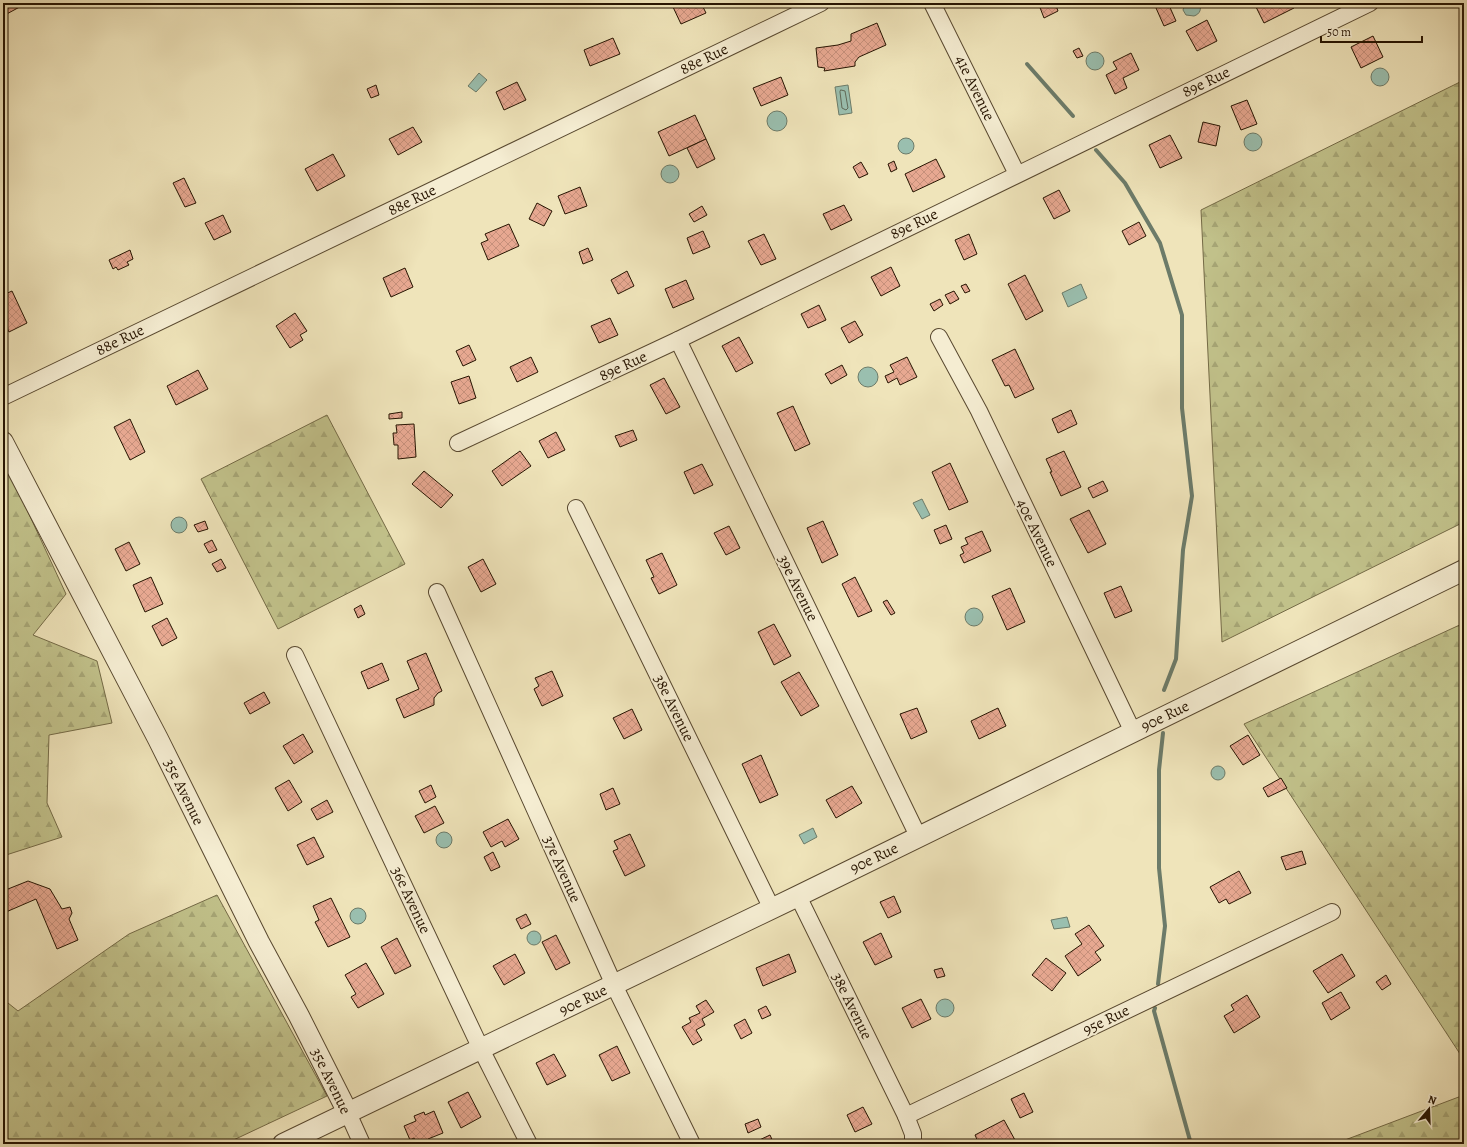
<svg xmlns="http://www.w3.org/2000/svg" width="1467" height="1147" font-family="Alegreya,serif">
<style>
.forest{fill:url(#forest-firs);stroke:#746a46}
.water{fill:#9abfaf;stroke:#6c7b69}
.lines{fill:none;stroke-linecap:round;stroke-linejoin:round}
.shore{stroke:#606a58;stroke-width:1}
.stream{stroke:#6c7b69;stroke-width:4}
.building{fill:url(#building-cross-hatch);stroke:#261401}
.minor-casing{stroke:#58482f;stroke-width:18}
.tertiary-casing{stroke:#58482f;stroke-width:22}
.minor{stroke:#f5edd2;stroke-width:16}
.tertiary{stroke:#f5edd2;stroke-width:20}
.labels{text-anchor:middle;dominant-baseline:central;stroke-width:4;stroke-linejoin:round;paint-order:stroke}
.street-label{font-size:16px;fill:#261401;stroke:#f5edd2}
</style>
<defs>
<pattern id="forest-firs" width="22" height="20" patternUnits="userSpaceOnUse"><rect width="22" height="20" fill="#c1c18a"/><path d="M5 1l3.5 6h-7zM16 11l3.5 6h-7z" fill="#a6a575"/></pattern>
<pattern id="building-cross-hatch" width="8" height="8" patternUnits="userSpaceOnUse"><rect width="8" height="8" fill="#e7a891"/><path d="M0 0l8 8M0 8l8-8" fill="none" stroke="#c6907b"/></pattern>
</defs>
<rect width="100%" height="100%" fill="#efe4ba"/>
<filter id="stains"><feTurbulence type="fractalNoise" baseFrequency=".005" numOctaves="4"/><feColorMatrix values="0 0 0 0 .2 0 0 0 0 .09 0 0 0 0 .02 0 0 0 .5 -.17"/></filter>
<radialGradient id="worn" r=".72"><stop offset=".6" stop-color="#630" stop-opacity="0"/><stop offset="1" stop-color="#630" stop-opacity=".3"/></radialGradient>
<!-- forest -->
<g class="forest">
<path d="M1464,80v442l-242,120 -21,-432z"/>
<path d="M327,415l78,149 -127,65 -77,-150z"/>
<path d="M3,458l63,136 -33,41 64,26 15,62 -63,12 -2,68 15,34 -59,19z"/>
<path d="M1464,623v437l-220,-336z"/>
<path d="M217,895l110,201 -102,48h-222v-145l15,12 111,-77z"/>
<path d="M1464,1095v49h-125l6,-4z"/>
</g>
<!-- water -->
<g class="water">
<path d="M1185,3h14c3,6 1,11 -5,13l-8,-1 -3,-5z"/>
<circle cx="1095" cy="61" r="9"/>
<circle cx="1380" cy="77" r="9"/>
<path d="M479,73l8,7 -11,12 -8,-6z"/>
<path d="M848,85l4,28 -13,2 -4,-28z"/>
<circle cx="777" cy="121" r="10"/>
<circle cx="1253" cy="142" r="9"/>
<circle cx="906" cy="146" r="8"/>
<circle cx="670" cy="174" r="9"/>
<path d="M1081,284l6,14 -19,9 -6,-14z"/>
<circle cx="868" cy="377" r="10"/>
<path d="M922,499l8,16 -8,4 -9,-16z"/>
<circle cx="179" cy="525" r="8"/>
<circle cx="974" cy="617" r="9"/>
<circle cx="1218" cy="773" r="7"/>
<path d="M813,828l4,9 -13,7 -5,-9z"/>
<circle cx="444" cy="840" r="8"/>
<circle cx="358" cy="916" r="8"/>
<path d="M1067,917l3,10 -16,2 -3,-9z"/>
<circle cx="534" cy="938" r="7"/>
<circle cx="945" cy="1008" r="9"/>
</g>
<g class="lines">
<!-- shore -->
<path class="shore" d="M841,90l4,1 3,17 -2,2 -4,-2 -2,-16z"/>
<!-- stream -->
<g class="stream">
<path d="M1027,64l46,52"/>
<path d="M1096,150l29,33 35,60 22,72v93l10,88 -9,54 -7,109 -12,31"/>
<path d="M1158,984l7,-58 -6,-58v-98l4,-37"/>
<path d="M1155,1008l-1,3 37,133"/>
</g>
</g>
<!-- building -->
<g class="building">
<path d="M3,3h24l-24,13z"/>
<path d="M681,3h20l5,10 -25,11 -8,-17z"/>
<path d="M1043,3h12l3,8 -14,7 -5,-13z"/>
<path d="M1166,3h2l8,18 -12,5 -8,-18z"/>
<path d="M1258,3h34l2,5 -30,15 -9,-18z"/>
<path d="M1207,20l10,21 -20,10 -11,-20z"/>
<path d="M877,23l9,22 -27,12 -4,5v4l-31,5 1,-3 -7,-1 -2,-19 22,-3 13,-4v-7z"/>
<path d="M1373,36l10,21 -22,11 -10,-21z"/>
<path d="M613,38l7,16 -30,12 -6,-16z"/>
<path d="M1079,48l4,8 -6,2 -4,-7z"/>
<path d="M1131,53l8,17 -16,8 4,10 -12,6 -9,-19 11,-6 -4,-7z"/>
<path d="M781,77l7,18 -27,11 -8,-18z"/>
<path d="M517,82l9,18 -22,10 -8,-18z"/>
<path d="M376,85l3,10 -8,3 -4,-9z"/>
<path d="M1247,100l10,24 -16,6 -10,-24z"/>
<path d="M695,115l11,24 -37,17 -11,-24z"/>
<path d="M1203,122l17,4 -4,20 -18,-4z"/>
<path d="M413,127l9,15 -24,13 -9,-16z"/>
<path d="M1170,135l12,23 -22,10 -11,-23z"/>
<path d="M706,139l9,20 -18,9 -10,-20z"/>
<path d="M333,154l12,22 -28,15 -12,-22z"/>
<path d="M936,159l9,18 -32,15 -8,-18z"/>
<path d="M894,161l3,8 -6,3 -3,-8z"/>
<path d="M861,162l7,12 -9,4 -6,-11z"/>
<path d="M184,178l12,25 -11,4 -12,-24z"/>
<path d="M580,187l7,19 -22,8 -7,-18z"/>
<path d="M1059,190l11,21 -16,8 -11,-21z"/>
<path d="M537,203l15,8 -8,15 -15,-7z"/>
<path d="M844,205l8,15 -21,10 -8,-16z"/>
<path d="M702,206l5,9 -13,7 -5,-8z"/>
<path d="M223,215l8,17 -17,8 -9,-17z"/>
<path d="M1139,222l7,14 -17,9 -7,-14z"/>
<path d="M509,224l10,22 -31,14 -7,-17 7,-3 -3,-6z"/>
<path d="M703,231l7,16 -17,7 -6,-16z"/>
<path d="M764,234l12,25 -15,6 -13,-24z"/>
<path d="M969,234l8,20 -13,6 -9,-20z"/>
<path d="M588,248l5,12 -10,4 -4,-12z"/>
<path d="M130,250l3,9 -6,3 2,3 -11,5 -2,-3 -3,2 -4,-9z"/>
<path d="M891,267l9,19 -19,10 -10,-19z"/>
<path d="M405,268l8,19 -22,10 -8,-19z"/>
<path d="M627,271l7,15 -16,8 -7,-14z"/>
<path d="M1025,275l18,36 -17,9 -18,-36z"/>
<path d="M686,280l8,19 -21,9 -8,-19z"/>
<path d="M966,284l4,7 -5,2 -4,-7z"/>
<path d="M12,291l15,32 -18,9 -6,-13v-24z"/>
<path d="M954,291l5,8 -9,5 -5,-9z"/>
<path d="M940,299l3,6 -9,6 -4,-7z"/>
<path d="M819,305l7,15 -18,8 -7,-14z"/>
<path d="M295,313l12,18 -7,4 3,5 -13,8 -14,-22z"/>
<path d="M610,318l8,17 -19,8 -8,-17z"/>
<path d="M855,321l8,14 -14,8 -8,-15z"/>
<path d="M739,337l14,26 -17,9 -14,-26z"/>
<path d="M469,345l7,15 -13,6 -7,-15z"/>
<path d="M1015,349l19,40 -19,9 -6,-13 -4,1 -13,-26z"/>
<path d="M531,357l7,15 -21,10 -7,-15z"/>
<path d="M907,357l10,20 -17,8 -3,-7 -9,5 -3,-7 9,-4 -4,-7z"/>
<path d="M842,365l5,10 -16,9 -6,-10z"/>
<path d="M198,370l10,19 -32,16 -9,-19z"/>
<path d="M469,376l7,22 -17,6 -8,-22z"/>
<path d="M664,378l16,29 -14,7 -16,-29z"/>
<path d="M793,406l17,38 -15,7 -18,-38z"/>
<path d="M1071,410l6,14 -19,9 -6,-14z"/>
<path d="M402,412v6l-13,1v-5z"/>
<path d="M130,419l15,33 -15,8 -16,-33z"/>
<path d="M414,424l2,33 -18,2v-14h-4l-1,-12h4l-1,-8z"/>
<path d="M633,430l4,10 -17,7 -5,-11z"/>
<path d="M556,432l9,18 -17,8 -9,-17z"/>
<path d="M520,451l11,15 -29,20 -10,-15z"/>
<path d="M1064,451l17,36 -20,9 -11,-24h2l-6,-13z"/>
<path d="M950,463l18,39 -19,8 -17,-38z"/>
<path d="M702,464l11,21 -19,9 -10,-22z"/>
<path d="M424,471l29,24 -12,13 -29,-24z"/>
<path d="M1103,481l5,10 -15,7 -5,-10z"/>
<path d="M1089,510l17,34 -18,9 -18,-34z"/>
<path d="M205,521l3,8 -10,3 -4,-7z"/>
<path d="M823,521l15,34 -16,8 -15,-35z"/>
<path d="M946,525l6,14 -12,5 -6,-14z"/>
<path d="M729,526l11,22 -14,7 -12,-22z"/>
<path d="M982,531l9,20 -27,12 -4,-8 4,-2 -3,-6 7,-3 -3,-6z"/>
<path d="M212,540l5,10 -8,3 -5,-9z"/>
<path d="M129,542l11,22 -14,7 -11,-22z"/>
<path d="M662,553l15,32 -18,9 -8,-16 3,-1 -8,-17z"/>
<path d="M221,559l5,9 -9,4 -5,-8z"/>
<path d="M483,559l13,25 -15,8 -13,-25z"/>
<path d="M151,577l12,27 -18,8 -12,-27z"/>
<path d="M855,577l17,34 -14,6 -16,-33z"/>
<path d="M1121,586l11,25 -17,7 -11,-25z"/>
<path d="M1010,588l15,34 -18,8 -15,-34z"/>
<path d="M887,600l8,13 -4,2 -8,-13z"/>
<path d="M361,605l4,9 -7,4 -4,-9z"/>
<path d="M167,618l10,20 -15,8 -10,-20z"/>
<path d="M774,624l17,32 -17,9 -16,-33z"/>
<path d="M426,653l16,38 -4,2 -4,5v7l-30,13 -8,-19 23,-10 -12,-28z"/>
<path d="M382,663l7,17 -21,9 -7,-17z"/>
<path d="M552,671l11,25 -21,10 -8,-17 5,-3 -4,-8z"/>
<path d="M799,672l20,34 -18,10 -20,-34z"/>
<path d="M264,692l6,11 -20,11 -6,-11z"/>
<path d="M917,708l10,24 -16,7 -11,-25z"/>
<path d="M998,708l8,18 -27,13 -8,-18z"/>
<path d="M632,709l10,21 -18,9 -11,-21z"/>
<path d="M303,734l10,18 -19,12 -11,-18z"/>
<path d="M1248,735l12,20 -17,10 -13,-19z"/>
<path d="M761,755l17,40 -18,8 -18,-39z"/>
<path d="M1281,778l6,10 -19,9 -5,-9z"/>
<path d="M289,780l13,22 -14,9 -13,-23z"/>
<path d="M431,785l5,12 -11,6 -6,-12z"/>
<path d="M852,786l10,17 -26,15 -10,-18z"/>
<path d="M613,788l7,16 -14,6 -6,-16z"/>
<path d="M327,800l6,12 -16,8 -6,-11z"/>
<path d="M435,806l9,17 -20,10 -9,-17z"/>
<path d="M508,819l11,20 -14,8 -3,-6 -11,6 -8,-15z"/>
<path d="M630,834l15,32 -20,10 -12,-25 5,-2 -4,-8z"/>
<path d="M314,837l10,20 -17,8 -10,-20z"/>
<path d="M1302,851l4,13 -20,6 -5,-13z"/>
<path d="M493,852l7,15 -9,4 -7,-14z"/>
<path d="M1239,871l12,22 -22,11 -3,-5 -7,4 -9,-16z"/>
<path d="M28,881l22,8 12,20 8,-2 2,6 -3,6 9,21 -21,9 -21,-50 -30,13 -3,-7v-14z"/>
<path d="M894,896l7,16 -13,6 -8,-16z"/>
<path d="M331,898l19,39 -22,10 -13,-25 4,-2 -6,-14z"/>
<path d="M526,914l5,10 -10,5 -5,-10z"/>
<path d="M1089,925l15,21 -9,6 6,8 -23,16 -13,-20 17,-12 -7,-10z"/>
<path d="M881,933l11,24 -17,8 -12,-23z"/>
<path d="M556,935l14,28 -14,7 -14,-28z"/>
<path d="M397,938l14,28 -16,8 -14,-27z"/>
<path d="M515,954l10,19 -21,12 -11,-19z"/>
<path d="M789,954l7,18 -33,14 -7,-18z"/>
<path d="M1342,954l13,22 -27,17 -15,-22z"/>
<path d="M1046,958l20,15 -14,18 -20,-16z"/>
<path d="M366,963l18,31 -26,14 -7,-11 5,-3 -11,-19z"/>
<path d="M942,968l3,8 -8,2 -3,-8z"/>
<path d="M1386,975l5,9 -9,6 -6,-8z"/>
<path d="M1341,992l9,16 -19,12 -9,-17z"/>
<path d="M1247,995l13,22 -26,16 -10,-17 10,-6 -3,-5z"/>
<path d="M921,999l10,20 -19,9 -10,-20z"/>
<path d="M706,1000l8,12 -12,7 3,6 -9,5 6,10 -9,5 -11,-18 9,-5 -2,-4 11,-5 -4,-7z"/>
<path d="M766,1006l5,9 -9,4 -4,-9z"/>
<path d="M745,1019l7,14 -11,6 -7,-14z"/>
<path d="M617,1046l13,27 -18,8 -13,-26z"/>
<path d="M554,1054l12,22 -19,9 -11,-22z"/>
<path d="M468,1092l13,25 -20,11 -13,-26z"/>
<path d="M1024,1093l9,19 -13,6 -9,-19z"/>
<path d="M863,1107l9,17 -17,8 -8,-17z"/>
<path d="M434,1111l9,22 -15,6 3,5h-14l-3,-6 -4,2 -6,-14 12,-5 -2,-5 10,-4 1,3z"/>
<path d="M758,1119l3,8 -13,6 -3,-9z"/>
<path d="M1004,1120l11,20 -8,4h-28l-4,-9z"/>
<path d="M770,1135l4,9h-23z"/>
</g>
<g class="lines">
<!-- minor casing -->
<g class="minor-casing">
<g id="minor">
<path d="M932,3l85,171"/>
<path d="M939,337l40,74 154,321"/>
<path d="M678,340l240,496"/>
<path d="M3,397l818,-394"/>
<path d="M458,443l220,-103 692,-337"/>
<path d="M576,508l196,401"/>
<path d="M437,592l177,393 78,159"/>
<path d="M295,655l186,394 48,95"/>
<path d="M798,896l108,220 7,18v10"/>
<path d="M348,1113l14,31"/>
<path d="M906,1116l426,-204"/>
</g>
</g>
<!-- tertiary casing -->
<g class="tertiary-casing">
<g id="tertiary">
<path d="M3,442l155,297 101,203 40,74 49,97"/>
<path d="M283,1144l515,-248 666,-326"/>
</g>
</g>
<!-- minor -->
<use href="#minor" class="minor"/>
<!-- tertiary -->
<use href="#tertiary" class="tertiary"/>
</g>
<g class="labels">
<!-- street labels -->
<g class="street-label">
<text transform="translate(704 59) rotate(-26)">88e Rue</text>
<text transform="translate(1206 82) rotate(-26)">89e Rue</text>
<text transform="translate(975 88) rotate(64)">41e Avenue</text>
<text transform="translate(412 200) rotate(-26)">88e Rue</text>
<text transform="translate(914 224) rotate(-26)">89e Rue</text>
<text transform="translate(120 340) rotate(-26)">88e Rue</text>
<text transform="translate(623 366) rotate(-25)">89e Rue</text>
<text transform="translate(1037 533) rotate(64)">40e Avenue</text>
<text transform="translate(798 588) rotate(64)">39e Avenue</text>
<text transform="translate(674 708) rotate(64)">38e Avenue</text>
<text transform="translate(1165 716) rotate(-26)">90e Rue</text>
<text transform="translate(184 792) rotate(64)">35e Avenue</text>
<text transform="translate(874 858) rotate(-26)">90e Rue</text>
<text transform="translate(562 869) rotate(66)">37e Avenue</text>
<text transform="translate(411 900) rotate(65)">36e Avenue</text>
<text transform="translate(583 1000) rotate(-26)">90e Rue</text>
<text transform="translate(852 1006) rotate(64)">38e Avenue</text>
<text transform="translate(1106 1020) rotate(-26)">95e Rue</text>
<text transform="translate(331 1081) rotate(64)">35e Avenue</text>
</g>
</g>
<!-- margin -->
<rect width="1467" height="1147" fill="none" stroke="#efe4ba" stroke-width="16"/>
<rect x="4" y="4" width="1459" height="1139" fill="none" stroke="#261401" stroke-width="2"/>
<rect x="8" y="8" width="1451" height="1131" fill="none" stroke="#261401"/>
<!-- north arrow -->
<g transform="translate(1429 1109) rotate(19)" stroke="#f5edd2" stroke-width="3" paint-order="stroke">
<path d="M0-3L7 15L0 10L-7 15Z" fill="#261401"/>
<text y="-6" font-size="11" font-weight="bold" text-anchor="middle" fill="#261401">N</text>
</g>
<!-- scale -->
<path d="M1321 36v6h101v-6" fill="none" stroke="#261401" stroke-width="2"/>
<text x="1327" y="36" font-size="12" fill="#261401" stroke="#f5edd2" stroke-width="3" paint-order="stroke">50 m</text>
<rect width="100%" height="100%" filter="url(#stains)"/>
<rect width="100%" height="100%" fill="url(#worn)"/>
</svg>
